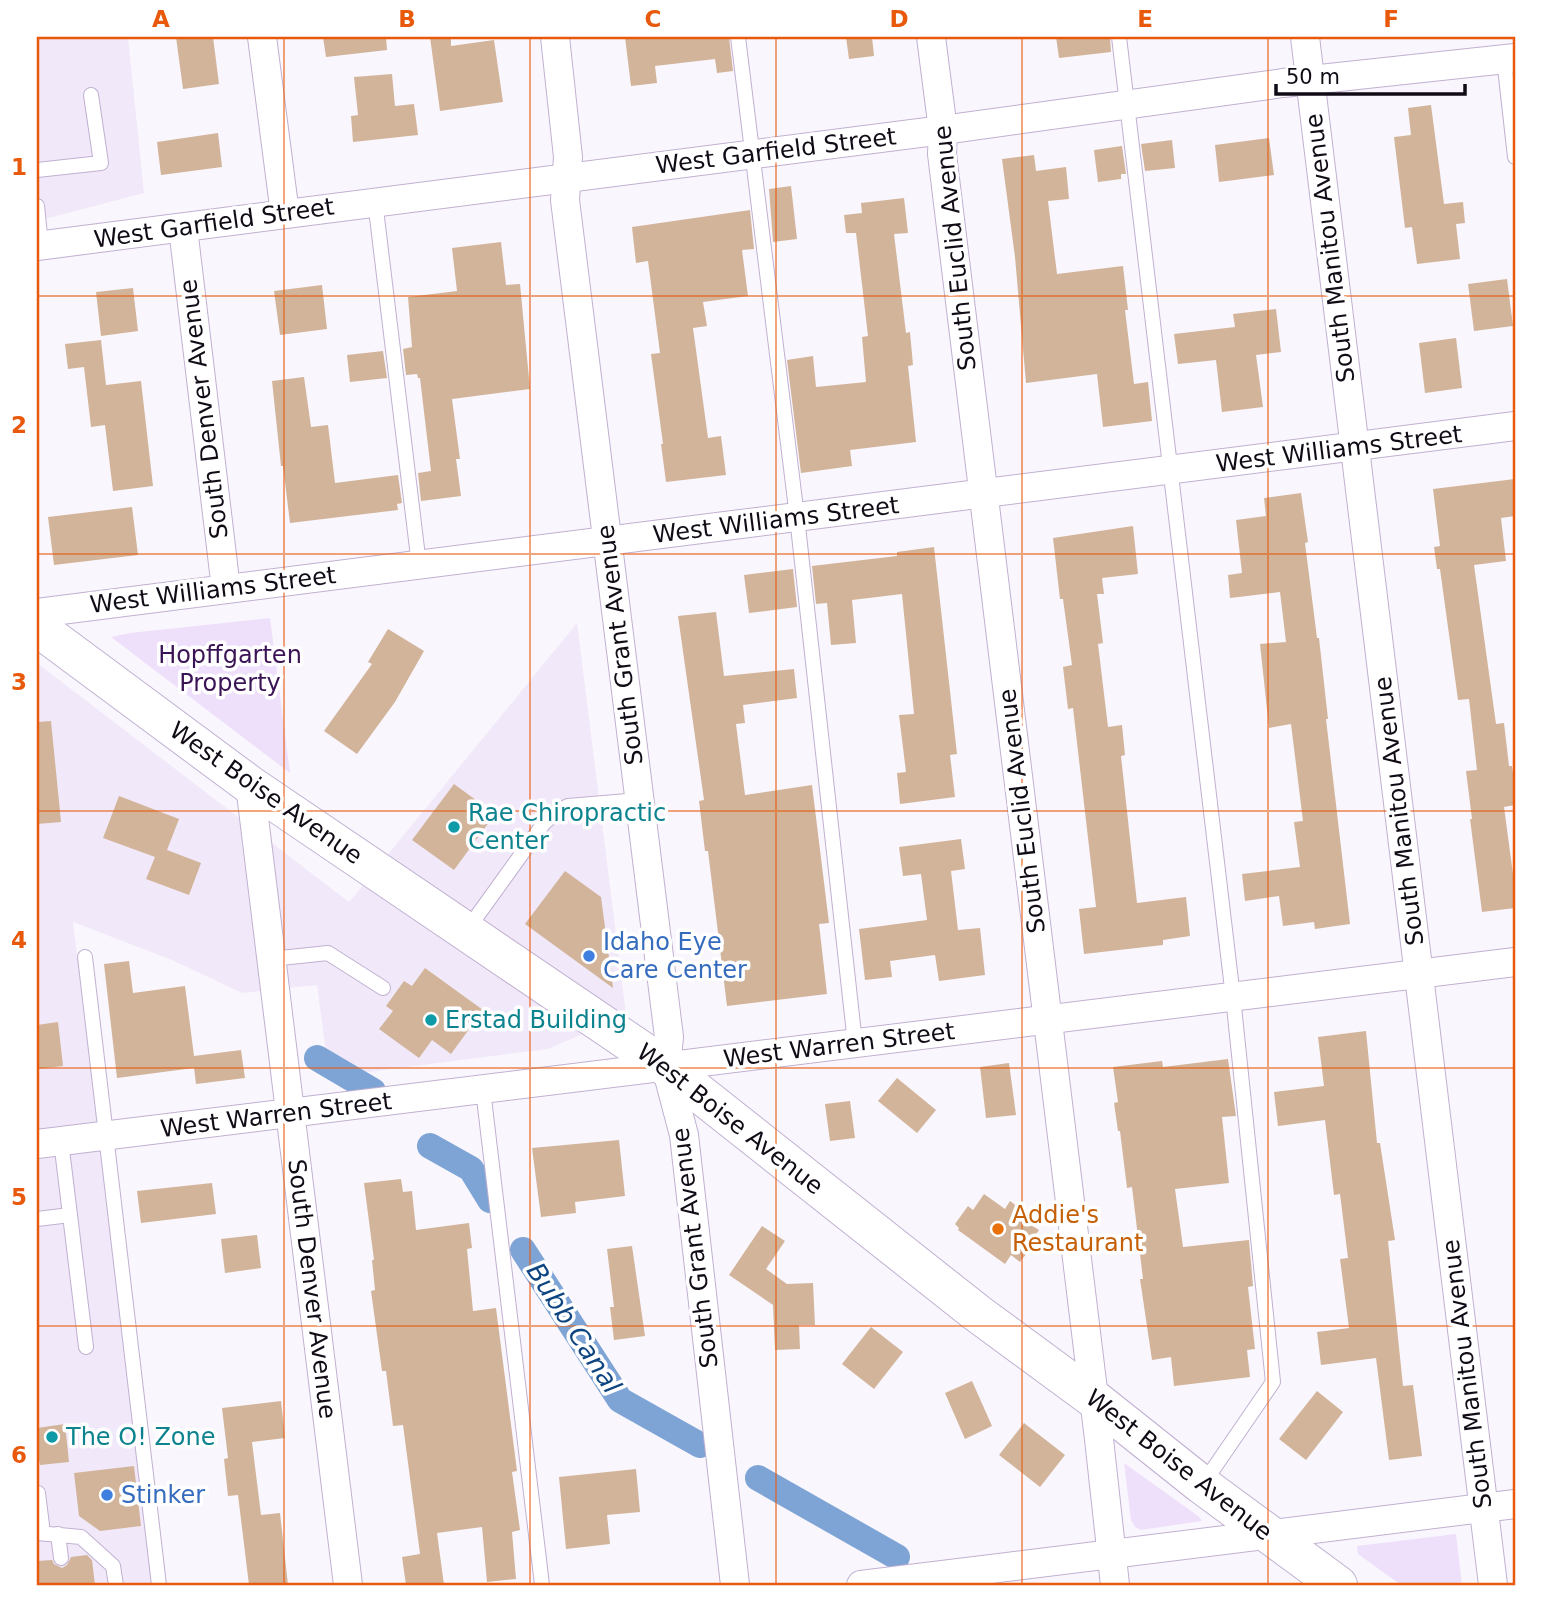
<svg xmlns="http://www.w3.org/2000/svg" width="1552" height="1622" font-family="'DejaVu Sans',sans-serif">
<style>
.built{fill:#f1e9f9}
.green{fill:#eee0fb}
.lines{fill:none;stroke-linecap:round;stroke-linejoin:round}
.canal{stroke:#7da4d5;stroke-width:26}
.building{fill:#d2b49a}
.lane-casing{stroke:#c1b0d1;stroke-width:16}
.street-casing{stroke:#c1b0d1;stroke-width:30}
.secondary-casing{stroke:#c1b0d1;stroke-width:40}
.lane{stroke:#fff;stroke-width:14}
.street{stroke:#fff;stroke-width:28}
.secondary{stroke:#fff;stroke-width:38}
.grid{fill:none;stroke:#e8590c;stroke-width:2;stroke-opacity:0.55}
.culture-dot{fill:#0f9aa8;stroke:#fff;stroke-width:2.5}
.shop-dot{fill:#3f7fe0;stroke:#fff;stroke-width:2.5}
.food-dot{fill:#e8710a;stroke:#fff;stroke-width:2.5}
.labels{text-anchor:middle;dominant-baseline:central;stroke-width:7;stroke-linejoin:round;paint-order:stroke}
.street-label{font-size:24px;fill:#110b16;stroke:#fff}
.park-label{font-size:24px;fill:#3b1455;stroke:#fff}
.culture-label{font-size:24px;fill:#0d838f;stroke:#fff;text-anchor:start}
.shop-label{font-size:24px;fill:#366cbe;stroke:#fff;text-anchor:start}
.food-label{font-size:24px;fill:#c56008;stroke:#fff;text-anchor:start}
.water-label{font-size:26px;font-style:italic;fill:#0e4580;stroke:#fff}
.neatline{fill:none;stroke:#e8590c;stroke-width:2.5}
.grid-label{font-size:23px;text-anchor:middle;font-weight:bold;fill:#e8590c}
</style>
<rect width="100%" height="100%" fill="#faf6fd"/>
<!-- built -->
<g class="built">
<path d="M37,37h91l16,156 -107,28z"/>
<path d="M577,623l49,392 -78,34 -219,28 -12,-92 -75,8 -70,-33 -99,-38 79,663h-115v-922l312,239z"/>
</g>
<!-- green -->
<g class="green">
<path d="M270,618l20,155 -179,-136 19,-4z"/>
<path d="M1124,1463l74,53 4,5 -61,9 -6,-3 -4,-7z"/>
<path d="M1456,1534l6,51h-61l-43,-31 -1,-8z"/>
</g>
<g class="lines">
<!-- canal -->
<g class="canal">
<path d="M317,1058l56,33"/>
<path d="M430,1146l41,23 19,31"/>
<path d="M523,1250l97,150 80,45"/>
<path d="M758,1478l139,79"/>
</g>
</g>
<!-- building -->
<g class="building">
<path d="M176,37h37l6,47 -36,5z"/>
<path d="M323,37h63l1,13 -61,7z"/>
<path d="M430,37h21v9l43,-6 9,62 -63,9z"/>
<path d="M625,37h104l4,34 -16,2 -2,-14 -60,7 2,17 -26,3z"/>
<path d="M846,37h26l2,19 -25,3z"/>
<path d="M1056,37h54l1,15 -52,6z"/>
<path d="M392,74l3,32 19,-2 4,31 -65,7 -2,-26 7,-1 -4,-38z"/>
<path d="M1431,105l13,99 19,-2 2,21 -9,1 4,35 -43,5 -5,-37 -7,1 -11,-91 17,-2 -3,-27z"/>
<path d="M218,133l4,34 -61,8 -4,-33z"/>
<path d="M1269,138l5,37 -55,7 -4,-37z"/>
<path d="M1172,140l3,28 -30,3 -4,-27z"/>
<path d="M1122,146l4,28h-5v5l-23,3 -4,-32z"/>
<path d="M1034,155l2,16 30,-4 3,32 -21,2 9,73 66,-8 5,44h-3l9,74 14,-2 4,39 -49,6 -6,-53 -71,9 -11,-126 -13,-98z"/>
<path d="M791,186l6,53 -24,3 -4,-53z"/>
<path d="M904,198l4,35 -14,1 12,99 4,-1 3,33 -5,1 8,76 -66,8 2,16 -51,7 -14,-113 26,-4 3,31 50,-5 -4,-45 6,-1 -12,-103h-10l-2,-18 18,-2 -1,-10z"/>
<path d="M750,210l4,39 -12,1 6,46 -45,6 4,24 -14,2 15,110 13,-2 5,39 -60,7 -5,-38h2l-12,-90 9,-1 -12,-92 -12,2 -4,-36z"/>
<path d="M501,242l5,43 14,-1 10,105 -78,10 8,60h-4l5,37 -40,5 -3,-28 13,-2 -11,-93h-2l-1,-4 -11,1 -3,-26 9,-2 -4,-50 49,-6 -5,-43z"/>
<path d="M1507,279l6,47 -39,5 -6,-47z"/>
<path d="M322,285l5,44 -47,6 -6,-44z"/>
<path d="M133,288l5,43 -37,5 -5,-44z"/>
<path d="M1276,309l5,43 -25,3 7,52 -41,5 -6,-52 -38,4 -4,-30 61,-7 -2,-13z"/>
<path d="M1456,338l6,50 -37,5 -6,-50z"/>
<path d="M101,340l5,45 35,-4 12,105 -40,5 -8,-66 -14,2 -7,-60 -16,2 -3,-25z"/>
<path d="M383,351l4,27 -37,4 -3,-27z"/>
<path d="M304,377l7,50 17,-2 7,58 63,-8 4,28 -5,1 1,6 -108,13 -7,-57h-2l-9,-85z"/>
<path d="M1515,479v37l-14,2 5,43 -32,4 22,159 8,-1 5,43h3l3,22v17l-11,2 9,67h2v34l-33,4 -12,-93h2l-6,-48 11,-1 -8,-71 -11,1 -18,-131h-3l-3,-22 6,-1 -7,-57z"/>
<path d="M1301,493l7,49 -3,1 12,95h2l9,81h-2l24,205 -35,5 -1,-7 -31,4 -4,-30 -34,5 -3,-27 58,-7 -6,-45 9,-1 -12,-97 -22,4 -9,-84 26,-2 -6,-50 -50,6 -2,-23 14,-2 -6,-53 30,-4 -2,-18z"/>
<path d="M132,507l6,48 -84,10 -6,-48z"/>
<path d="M1133,526l5,48 -36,4 2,16h-7l6,49 -5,1 10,83 14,-2 3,30 -4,1 16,147 49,-6 4,39 -27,4v5l-79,9 -5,-45 17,-2 -23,-199 -5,1 -5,-42 9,-2 -9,-66h-3l-7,-61z"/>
<path d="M934,547l23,207 -7,1 5,42 -55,7 -3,-31 9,-1 -7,-57 15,-1 -12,-120 -50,6 4,43 -25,2 -4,-42 -11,1 -4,-38 85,-10v-4z"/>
<path d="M793,569l4,38 -48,6 -5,-38z"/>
<path d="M716,612l8,64 70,-7 3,29 -54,7 2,18 -9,1 9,71 67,-10 17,138 -10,1 8,70 -100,12 -19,-155h-3l-6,-50 5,-1 -26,-184z"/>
<path d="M388,629l36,22 -29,51 -38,52 -33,-23 48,-67 -4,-2z"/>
<path d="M51,721l10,101 -24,2v-102z"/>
<path d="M454,784l41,30 -41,56 -42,-30z"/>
<path d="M119,796l60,23 -12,31 34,13 -12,32 -43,-16 9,-22 -52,-19z"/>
<path d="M961,839l4,30 -14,2 7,59 22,-2 5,47 -46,6 -4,-26 -45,6 2,16 -27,3 -6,-51 68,-9 -6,-46 -18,2 -4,-29z"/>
<path d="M565,871l36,26 12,91 -88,-64z"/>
<path d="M129,961l4,32 52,-7 9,70 47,-6 4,28 -49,6 -2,-16 -77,10 -13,-114z"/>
<path d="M425,968l58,42 -32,44 -19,-14 -13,18 -40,-29 14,-18 -7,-5 18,-25 8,5z"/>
<path d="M58,1022l5,44 -26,3v-44z"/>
<path d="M1366,1031l11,112h3l15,97 -7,1 15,145 10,-1 9,71 -33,4 -13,-102 -55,7 -4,-33 32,-4 -9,-69 8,-1 -8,-64 -6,1 -9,-75 -47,6 -4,-34 50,-6 -6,-49z"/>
<path d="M1228,1059l8,57 -14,1 7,66 -54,6 8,58 66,-7 4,46 -5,1 7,62 -8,1 3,27 -76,9 -3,-29 -19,3 -12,-81h3l-11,-92 -5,1 -7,-57h-2l-4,-28 4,-1 -5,-35 49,-6 1,6z"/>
<path d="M1009,1063l7,52 -30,3 -6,-51z"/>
<path d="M897,1078l39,32 -19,23 -39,-32z"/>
<path d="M850,1101l5,37 -25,3 -5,-37z"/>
<path d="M619,1140l6,56 -50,6 1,11 -35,4 -9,-69z"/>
<path d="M401,1179l2,13 9,-1 4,39 53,-7 3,25 -5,1 6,62 23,-3 21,163 -5,1 8,58 -8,2 4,47 -29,3 -5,-55 -45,6 7,52h-38l-4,-28 18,-3 -17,-129 -10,1 -7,-55h-4l-11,-80 4,-1 -3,-30h2l-10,-77z"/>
<path d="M212,1183l4,31 -75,9 -4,-32z"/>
<path d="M984,1194l21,15 5,-8 25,19 -4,5 8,5 -5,7 3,3 -17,22 -9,-7 -6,9 -47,-34 1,-2 -4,-4 13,-18 5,4z"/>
<path d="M762,1226l23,15 -19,28 21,15 26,-1 2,42h-16l1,24 -25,1 -2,-45 -44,-30z"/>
<path d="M257,1235l4,33 -36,5 -4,-34z"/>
<path d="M632,1246l13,90 -31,4 -4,-33h4l-7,-58z"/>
<path d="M871,1327l32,25 -29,37 -32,-25z"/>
<path d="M972,1381l20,45 -27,13 -20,-46z"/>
<path d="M1317,1391l26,21 -37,48 -27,-21z"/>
<path d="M281,1401l4,37 -33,4 9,73 19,-2 8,72h-39l-11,-90 -10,1 -4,-37 4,-1 -6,-50z"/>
<path d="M1024,1423l41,32 -25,32 -41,-32z"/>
<path d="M65,1424l4,38 -29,3 -3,-15v-22z"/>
<path d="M134,1466l7,60 -41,5 -21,-15 -5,-43z"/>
<path d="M636,1469l4,43 -33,3 3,29 -44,5 -7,-72z"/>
<path d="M87,1555l5,5 3,25h-56l-2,-24 15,-1 2,4 8,4 5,-3 4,-8z"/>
</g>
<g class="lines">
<!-- lane casing -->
<g class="lane-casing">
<g id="lane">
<path d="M738,37l59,480 58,526"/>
<path d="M1119,37l114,960 40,385 -70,102"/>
<path d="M1504,59l11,98"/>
<path d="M37,170l64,-7 -10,-68"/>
<path d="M375,201l44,364"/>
<path d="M37,206l4,39"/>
<path d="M467,930l77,-107 12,-11 12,-6 71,-6"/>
<path d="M85,957l74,628"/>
<path d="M271,959l57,-6 55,35"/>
<path d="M483,1090l59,495"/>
<path d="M61,1141l9,74"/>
<path d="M37,1219l33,-4 16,132"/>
<path d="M38,1493l5,40"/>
<path d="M37,1533l44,4 32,29 3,19"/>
<path d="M58,1534l3,24"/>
</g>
</g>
<!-- street casing -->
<g class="street-casing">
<g id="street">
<path d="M262,37l23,177"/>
<path d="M555,37l13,120 -3,43 104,837 -3,30 18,68 51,450"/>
<path d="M931,37l12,93 -1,24 157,1285 16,146"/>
<path d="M1305,37l188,1548"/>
<path d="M183,228l43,361"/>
<path d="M37,246l906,-116 340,-47 232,-25"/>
<path d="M37,613l1478,-187"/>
<path d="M250,785l98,800"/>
<path d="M37,1144l1478,-182"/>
<path d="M861,1585l654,-81"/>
</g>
</g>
<!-- secondary casing -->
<g class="secondary-casing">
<path id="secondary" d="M37,627l213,158 416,282 311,246 117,86 108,86 136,100"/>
</g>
<!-- lane -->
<use href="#lane" class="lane"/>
<!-- street -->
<use href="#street" class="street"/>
<!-- secondary -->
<use href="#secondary" class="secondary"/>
</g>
<!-- grid -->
<path class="grid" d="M284,37v1548M530,37v1548M776,37v1548M1022,37v1548M1268,37v1548M37,296h1478M37,554h1478M37,811h1478M37,1068h1478M37,1326h1478"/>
<!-- markers -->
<g class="culture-dot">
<circle cx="454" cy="827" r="7"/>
<circle cx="431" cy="1020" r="7"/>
<circle cx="52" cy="1437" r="7"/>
</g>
<g class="shop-dot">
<circle cx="589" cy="956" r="7"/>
<circle cx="107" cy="1495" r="7"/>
</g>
<circle class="food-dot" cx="998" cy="1229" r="7"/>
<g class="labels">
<!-- street labels -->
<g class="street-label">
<text transform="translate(776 151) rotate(-7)">West Garfield Street</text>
<text transform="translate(214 223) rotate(-8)">West Garfield Street</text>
<text transform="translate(955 248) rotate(-96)">South Euclid Avenue</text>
<text transform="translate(1330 248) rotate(-97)">South Manitou Avenue</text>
<text transform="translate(204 409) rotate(-97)">South Denver Avenue</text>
<text transform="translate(1339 449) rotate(-7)">West Williams Street</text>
<text transform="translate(776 520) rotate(-7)">West Williams Street</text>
<text transform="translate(213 590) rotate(-7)">West Williams Street</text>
<text transform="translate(620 645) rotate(-97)">South Grant Avenue</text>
<text transform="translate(266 793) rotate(35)">West Boise Avenue</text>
<text transform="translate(1022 811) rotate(-97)">South Euclid Avenue</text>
<text transform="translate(1399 811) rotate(-97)">South Manitou Avenue</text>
<text transform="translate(839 1045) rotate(-7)">West Warren Street</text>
<text transform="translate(276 1115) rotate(-7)">West Warren Street</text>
<text transform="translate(730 1119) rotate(38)">West Boise Avenue</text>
<text transform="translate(695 1248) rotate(-97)">South Grant Avenue</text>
<text transform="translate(312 1289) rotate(83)">South Denver Avenue</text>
<text transform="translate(1467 1374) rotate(-97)">South Manitou Avenue</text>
<text transform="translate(1179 1465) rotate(38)">West Boise Avenue</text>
</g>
<!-- park labels -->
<g class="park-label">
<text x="230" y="655">Hopffgarten<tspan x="230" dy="28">Property</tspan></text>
</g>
<!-- culture labels -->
<g class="culture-label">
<text x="468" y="813">Rae Chiropractic<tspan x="468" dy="28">Center</tspan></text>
<text x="445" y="1020">Erstad Building</text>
<text x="66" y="1437">The O! Zone</text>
</g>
<!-- shop labels -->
<g class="shop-label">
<text x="603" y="942">Idaho Eye<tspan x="603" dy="28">Care Center</tspan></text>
<text x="121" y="1495">Stinker</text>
</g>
<!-- food labels -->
<g class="food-label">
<text x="1012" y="1215">Addie's<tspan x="1012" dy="28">Restaurant</tspan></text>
</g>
<!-- water labels -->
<g class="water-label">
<text transform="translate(574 1328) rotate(57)">Bubb Canal</text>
</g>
</g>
<!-- border -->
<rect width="1552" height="1622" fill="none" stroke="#ffffff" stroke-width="77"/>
<!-- scale -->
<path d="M1276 84v10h189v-10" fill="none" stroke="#110b16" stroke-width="3.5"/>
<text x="1286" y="84" font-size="21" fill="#110b16" stroke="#ffffff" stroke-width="5" paint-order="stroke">50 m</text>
<rect x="38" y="38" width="1476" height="1546" class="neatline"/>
<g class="grid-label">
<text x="161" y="27">A</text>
<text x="407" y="27">B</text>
<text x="653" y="27">C</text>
<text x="899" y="27">D</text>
<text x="1145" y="27">E</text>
<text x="1391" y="27">F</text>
<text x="19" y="175">1</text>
<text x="19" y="433">2</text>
<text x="19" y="690">3</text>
<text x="19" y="948">4</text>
<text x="19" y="1205">5</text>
<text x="19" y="1463">6</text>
</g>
</svg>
